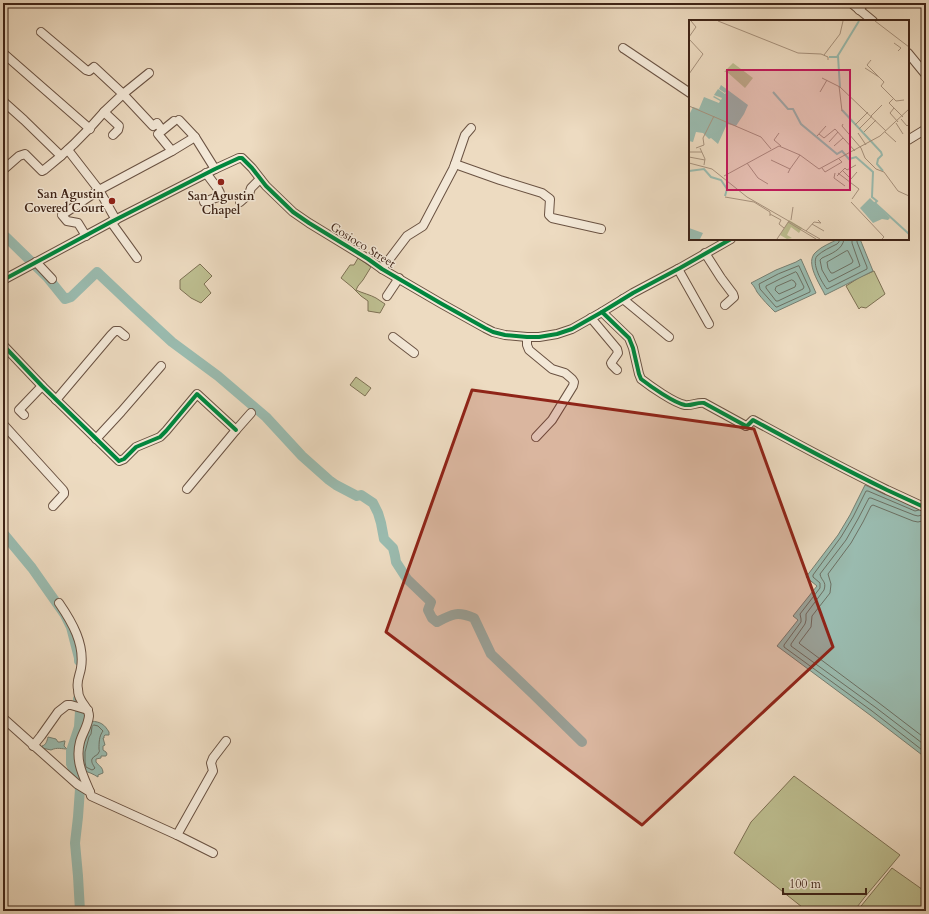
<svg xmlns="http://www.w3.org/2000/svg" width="929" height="914" font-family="Cardo,serif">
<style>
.green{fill:#bdbe90;stroke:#7e7154}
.water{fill:#9abbaf;stroke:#767f72}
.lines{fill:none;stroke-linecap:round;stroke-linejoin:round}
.shore{stroke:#6c7063;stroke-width:1}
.river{stroke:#9abbaf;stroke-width:10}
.minor-casing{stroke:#6a5242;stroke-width:10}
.minor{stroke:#f3e8d7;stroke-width:8}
.cycleway-casing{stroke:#f3e8d7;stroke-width:6}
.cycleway{stroke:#00873e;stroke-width:4}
.marked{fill:#8f2418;fill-opacity:0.2;stroke:#8f2418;stroke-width:3;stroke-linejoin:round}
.poi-dot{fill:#8f2418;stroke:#f3e8d7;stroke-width:1.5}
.labels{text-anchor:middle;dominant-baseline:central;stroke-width:3;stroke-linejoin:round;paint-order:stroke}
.poi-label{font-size:12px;font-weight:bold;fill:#3f2417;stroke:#f3e8d7;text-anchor:end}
.street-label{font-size:12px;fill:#3f2417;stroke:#f3e8d7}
.inset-river{fill:none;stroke:#9abbaf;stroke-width:2}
.inset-road{fill:none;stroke:#a7927d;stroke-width:1}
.view{fill:#c2185b;fill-opacity:0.15;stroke:#c2185b;stroke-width:2}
.inset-edge{fill:none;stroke:#3f2417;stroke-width:2}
</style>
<rect width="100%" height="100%" fill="#eddbc1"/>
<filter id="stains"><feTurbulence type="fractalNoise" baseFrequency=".005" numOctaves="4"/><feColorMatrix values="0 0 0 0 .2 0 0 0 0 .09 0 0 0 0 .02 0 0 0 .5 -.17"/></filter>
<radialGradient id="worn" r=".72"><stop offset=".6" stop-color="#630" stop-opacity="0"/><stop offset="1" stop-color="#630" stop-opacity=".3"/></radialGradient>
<!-- green -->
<g class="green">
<path d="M358,258l13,9 -8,13 -5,6 -2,4c6,3 15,5 20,8 3,2 6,4 9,6l-5,9 -12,-2v-10l-7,-5 -9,-9 -11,-9 9,-13h4z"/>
<path d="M200,264l12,12 -8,8 7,9 -10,10 -10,-5 -11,-9v-9z"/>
<path d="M874,271l11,23 -19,14 -5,-1 -2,2 -13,-23 14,-9z"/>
<path d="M356,377l15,11 -6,8 -15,-11z"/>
<path d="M794,776l106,79 -36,43 -10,13h-47l-73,-58 17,-31z"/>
<path d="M892,868l34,24v19h-69z"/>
</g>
<!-- water -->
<g class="water">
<path d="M838,239h22l13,32 -48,24c-5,-11 -21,-33 -9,-43 6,-6 15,-9 22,-13z"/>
<path d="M801,259l15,34 -41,19c-6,-6 -13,-13 -18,-20 -2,-4 -3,-6 -6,-9l25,-13 20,-8z"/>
<path d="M865,485l19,9 33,13 9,-2v253l-56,-43 -93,-69 21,-26 -5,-4 24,-30 -11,-9 32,-42 12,-20z"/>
<path d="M91,721c10,1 13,3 18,11v3h-4l-1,1v2h-1l2,7 -2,1v4l3,2 1,2 -1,2h-5v2l-5,1v3c3,4 7,5 7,11l-5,2v2c-5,-3 -9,-5 -14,-6l-3,-19z"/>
<path d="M48,737l8,2 2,3h2l4,-1h1l-1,5 3,3c-5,0 -10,-2 -16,1l-9,-2v-2c4,-1 5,-5 6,-9z"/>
</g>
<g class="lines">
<!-- shore -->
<g class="shore">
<path d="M839,239v3l-2,2c-6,3 -15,7 -20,12 -6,7 5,27 10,33l40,-20v-2l-10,-25v-3"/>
<path d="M844,239c-1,11 -14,15 -22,19l-2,2 2,10 7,12 31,-16 -8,-23v-4"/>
<path d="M848,251l5,10 -1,2 -19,10h-2l-3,-5 -1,-6 19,-11z"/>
<path d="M799,266l11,24v2l-33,15h-1l-16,-18 -1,-5 19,-10z"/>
<path d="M796,272l1,1 7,14 -1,2 -25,12h-2l-10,-13v-2l14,-7z"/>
<path d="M792,280l2,1 2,3 -1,3 -16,7 -4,-4 1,-3z"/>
<path d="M919,510l-4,1 -47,-20h-2l-13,26 -12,20 -28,38v2l7,6v5l-20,26 1,5v3l-17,23v2l88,64 54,42"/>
<path d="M926,514l-8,2 -4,-1 -43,-17h-2l-11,21 -12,21 -26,34c1,7 7,7 4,16l-18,24v6l-1,4 -14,20v2l84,61 51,39"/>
<path d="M926,520l-8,2 -5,-1 -40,-16 -2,1 -8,16 -12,21 -23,31 3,10 -1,9 -18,23 -1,11 -12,16 1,1 79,59 47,36"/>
<path d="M94,725l4,1 5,5c-4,5 -4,12 -4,18 0,1 1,2 0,3 -1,4 -5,3 -7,7 -1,3 1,6 3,9l-1,1 -2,1 -6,-3 -1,-5v-10l4,-15 2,-3 1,-7z"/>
</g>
<!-- river -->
<g class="river">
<path d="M3,236l3,1 42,41 17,21 6,-2 26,-25 37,35 38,35 46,34 48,41 36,39 27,24 7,5 21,11 4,-1 12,8 5,10 3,10 3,16 9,9 2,8 1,6 11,17 24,23 -3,8 4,8 5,4c15,-8 20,-11 37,-4l17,36 42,40 49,48"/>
<path d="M3,533l29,35 33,47 6,12 8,31v3"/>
<path d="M78,699l2,12 -1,16 -8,24v13l6,15 3,10 -2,28 -3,26 3,33 2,35"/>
</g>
<!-- minor casing -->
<g class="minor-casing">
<g id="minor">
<path d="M851,3l22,18"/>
<path d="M859,10l5,-7"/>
<path d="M41,32l45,38 3,1 5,-4 29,27 -19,18 15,14 -1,4 -5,5"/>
<path d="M623,48l67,45"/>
<path d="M3,53l87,76"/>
<path d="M908,53l18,22"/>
<path d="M149,73l-26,21 30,32 4,-3 5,7"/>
<path d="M3,100l2,3 19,17 37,36"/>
<path d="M179,120l16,17"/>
<path d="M471,128l-6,7 -10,29 45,16 42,13 8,6 -1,16 3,3 49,11"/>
<path d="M908,140l18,-11"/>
<path d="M68,150l31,40 17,30"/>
<path d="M172,151l-14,-17 16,-13"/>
<path d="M3,170l16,-14 6,-2 17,17 2,-1c22,-17 42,-37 60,-58"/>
<path d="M204,202l14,-5 2,-4 -2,-4 -12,-16"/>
<path d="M240,202l9,-8 2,-6 9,-9"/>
<path d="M111,222l26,36"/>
<path d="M86,236l-8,-13 -11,-2 -5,-6 37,-25 73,-39 23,-14 20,32"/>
<path d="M705,253l16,25 12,16 1,3 -9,8"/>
<path d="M36,262l16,17"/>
<path d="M382,269l25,-33 16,-10 30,-57 2,-5"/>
<path d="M678,269l31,55"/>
<path d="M3,280l108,-58 104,-53 24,-11h3l10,10 14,18 27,26 16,11 59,36 14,10 60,35 43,24 8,4 12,3 22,2h12l18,-3 15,-5 30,-17 31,-19 47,-25 51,-29"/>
<path d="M387,296l12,-18"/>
<path d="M623,299l46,38"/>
<path d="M602,312l27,26 4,10 6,26 2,5c9,7 33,24 44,26 7,1 12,-3 19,-2l42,23 2,-1 5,-5c44,24 89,48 134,70 13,6 26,12 39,18"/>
<path d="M591,318l26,31 1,4 -7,10 1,2 5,5"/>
<path d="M393,337l21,16"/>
<path d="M527,337v8l2,5 23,19 13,4 7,6 2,3 -1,4 -21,34 -16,17"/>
<path d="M3,345l39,41 77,75 5,-2 12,-12 24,-10 6,-6 31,-37 39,36"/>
<path d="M56,400l55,-65 4,-4h4l6,5"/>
<path d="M24,415l-5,-5 23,-24"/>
<path d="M3,424l60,66 1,2v2l-11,12"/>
<path d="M96,439l25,-27 40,-46"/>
<path d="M187,489l49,-59 15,-17"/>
<path d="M59,603c13,19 26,41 22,65 -1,7 -5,13 -3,21 0,3 1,8 3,11 3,6 8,9 8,16 -1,10 -7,18 -9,26 -5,19 3,33 10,50"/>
<path d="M3,718l74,66 13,8 1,4 86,39 36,18"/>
<path d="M33,746l8,-10 17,-24 9,-7h4l17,5"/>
<path d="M177,835l36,-64 -2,-8 2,-5 13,-17"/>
</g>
</g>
<!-- minor -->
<use href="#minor" class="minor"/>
<!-- cycleway casing -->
<g class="cycleway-casing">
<g id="cycleway">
<path d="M3,280l108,-58 104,-53 24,-11h3l10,10 14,18 27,26 16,11 59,36 14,10 60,35 43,24 8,4 12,3 22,2h12l18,-3 15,-5 30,-17 31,-19 47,-25 51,-29"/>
<path d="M602,312l27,26 4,10 6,26 2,5c9,7 33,24 44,26 7,1 12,-3 19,-2l42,23 2,-1 5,-5c44,24 89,48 134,70 13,6 26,12 39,18"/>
<path d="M3,345l39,41 77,75 5,-2 12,-12 24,-10 6,-6 31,-37 39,36"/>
</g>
</g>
<!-- cycleway -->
<use href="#cycleway" class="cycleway"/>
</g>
<!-- marked area -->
<path class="marked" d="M472,390l282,39 79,218 -191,178 -256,-193z"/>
<!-- markers -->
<g class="poi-dot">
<circle cx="221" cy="182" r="4"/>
<circle cx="112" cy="201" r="4"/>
</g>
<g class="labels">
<!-- poi labels -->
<g class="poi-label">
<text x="104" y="194">San Agustin<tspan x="104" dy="14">Covered Court</tspan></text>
<text x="221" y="196" text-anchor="middle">San Agustin<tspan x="221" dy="14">Chapel</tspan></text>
</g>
<!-- street labels -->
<g class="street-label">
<text transform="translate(363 245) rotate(32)">Gosioco Street</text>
</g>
</g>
<!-- overview -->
<g transform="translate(689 20)">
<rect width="220" height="220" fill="#eddbc1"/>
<path d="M44,43l20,15 -8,10 -18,-16h-3zM100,200l13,8 -3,5 -8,-6 -4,8 5,3 -5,1 -7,-4z" fill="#bdbe90"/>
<path d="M32,65l27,20 -4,9 -8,12 -9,-2 -9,20 -7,-6 -2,1 -6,-6 -7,-1 -3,10 -4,-1v-26l4,-8 6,2 5,-12 15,6 1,-2 -7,-4 1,-1 7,4 1,-2 -8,-3 4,-6 7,5 2,-3 -2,2 -6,-4zM181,178l20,20 -2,2 -6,-1 -9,4 -13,-15zM0,208l14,5 -3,6h-11z" fill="#9abbaf"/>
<path class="inset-river" d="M149,36l2,32M140,37h8l22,-36M84,72l15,17h5l8,15 36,30 5,-3 7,8 7,-2 17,15 -1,25 5,4 -2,2 34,31M153,90l39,42 1,3 -4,4 -1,5 6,7M0,151l15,-2 7,8 10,3 6,9 -2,7"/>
<path class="inset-road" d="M29,1l80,32 23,1 7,3v3M186,1l34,26M0,17l7,-10 -5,-6M0,19l14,15 -14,20M205,23l7,5 -3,3M135,35l16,-21 3,-13M176,48l14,9 -12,-12 4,-5M190,57l5,5 -3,4 15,15 8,-1M133,58l18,9 46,44M150,66l3,25M131,72l7,-12M205,78l-5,5 14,14M0,86l72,31 10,12M205,88l-4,5 8,9M182,96l11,-11M212,99l6,7 2,-2M207,103l7,11M154,104l-1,2 19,22 4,10 11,11 8,3 14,19 11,5M166,105l13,-13M170,109l13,-13M175,112l12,-12M196,112l11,10M90,113l-5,7 7,6M169,113l8,12M130,114l5,4 11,-9 20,22M128,116l9,-10M140,122l9,-10M145,126l9,-8M7,128l8,-3 -1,-7 11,-22M11,128l5,11 -1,6M0,132h13M0,137l16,3M82,140l19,9 -2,4M0,143l23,6 35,28 73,42M58,143l11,15 10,6M133,148l3,4 17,-10 -3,-3M101,149l10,-14M153,150l9,9 6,-7M146,153l-1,5 11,8M149,153l21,16 -7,10M35,156l55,-30 21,9 19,14 61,-33 29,-27M148,156l8,-8 2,2 9,-5M36,177l29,5 16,10v4M162,182l33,35 -2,2M81,194l11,6 -2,4 5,4M102,200l2,-13M99,202l28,17M123,204l12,7M117,211l8,-9 7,1 -3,-3M88,219l12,-18"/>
<path class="view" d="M38,50h123v120h-123z"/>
<rect width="220" height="220" class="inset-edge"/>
</g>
<!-- margin -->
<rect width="929" height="914" fill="none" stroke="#eddbc1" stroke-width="16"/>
<rect x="4" y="4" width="921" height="906" fill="none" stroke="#3f2417" stroke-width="2"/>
<rect x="8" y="8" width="913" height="898" fill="none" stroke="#3f2417"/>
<!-- scale -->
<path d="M783 888v6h83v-6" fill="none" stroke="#3f2417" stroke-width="2"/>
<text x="789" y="888" font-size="12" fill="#3f2417" stroke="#f3e8d7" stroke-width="3" paint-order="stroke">100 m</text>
<rect width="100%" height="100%" filter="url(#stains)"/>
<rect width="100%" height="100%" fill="url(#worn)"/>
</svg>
